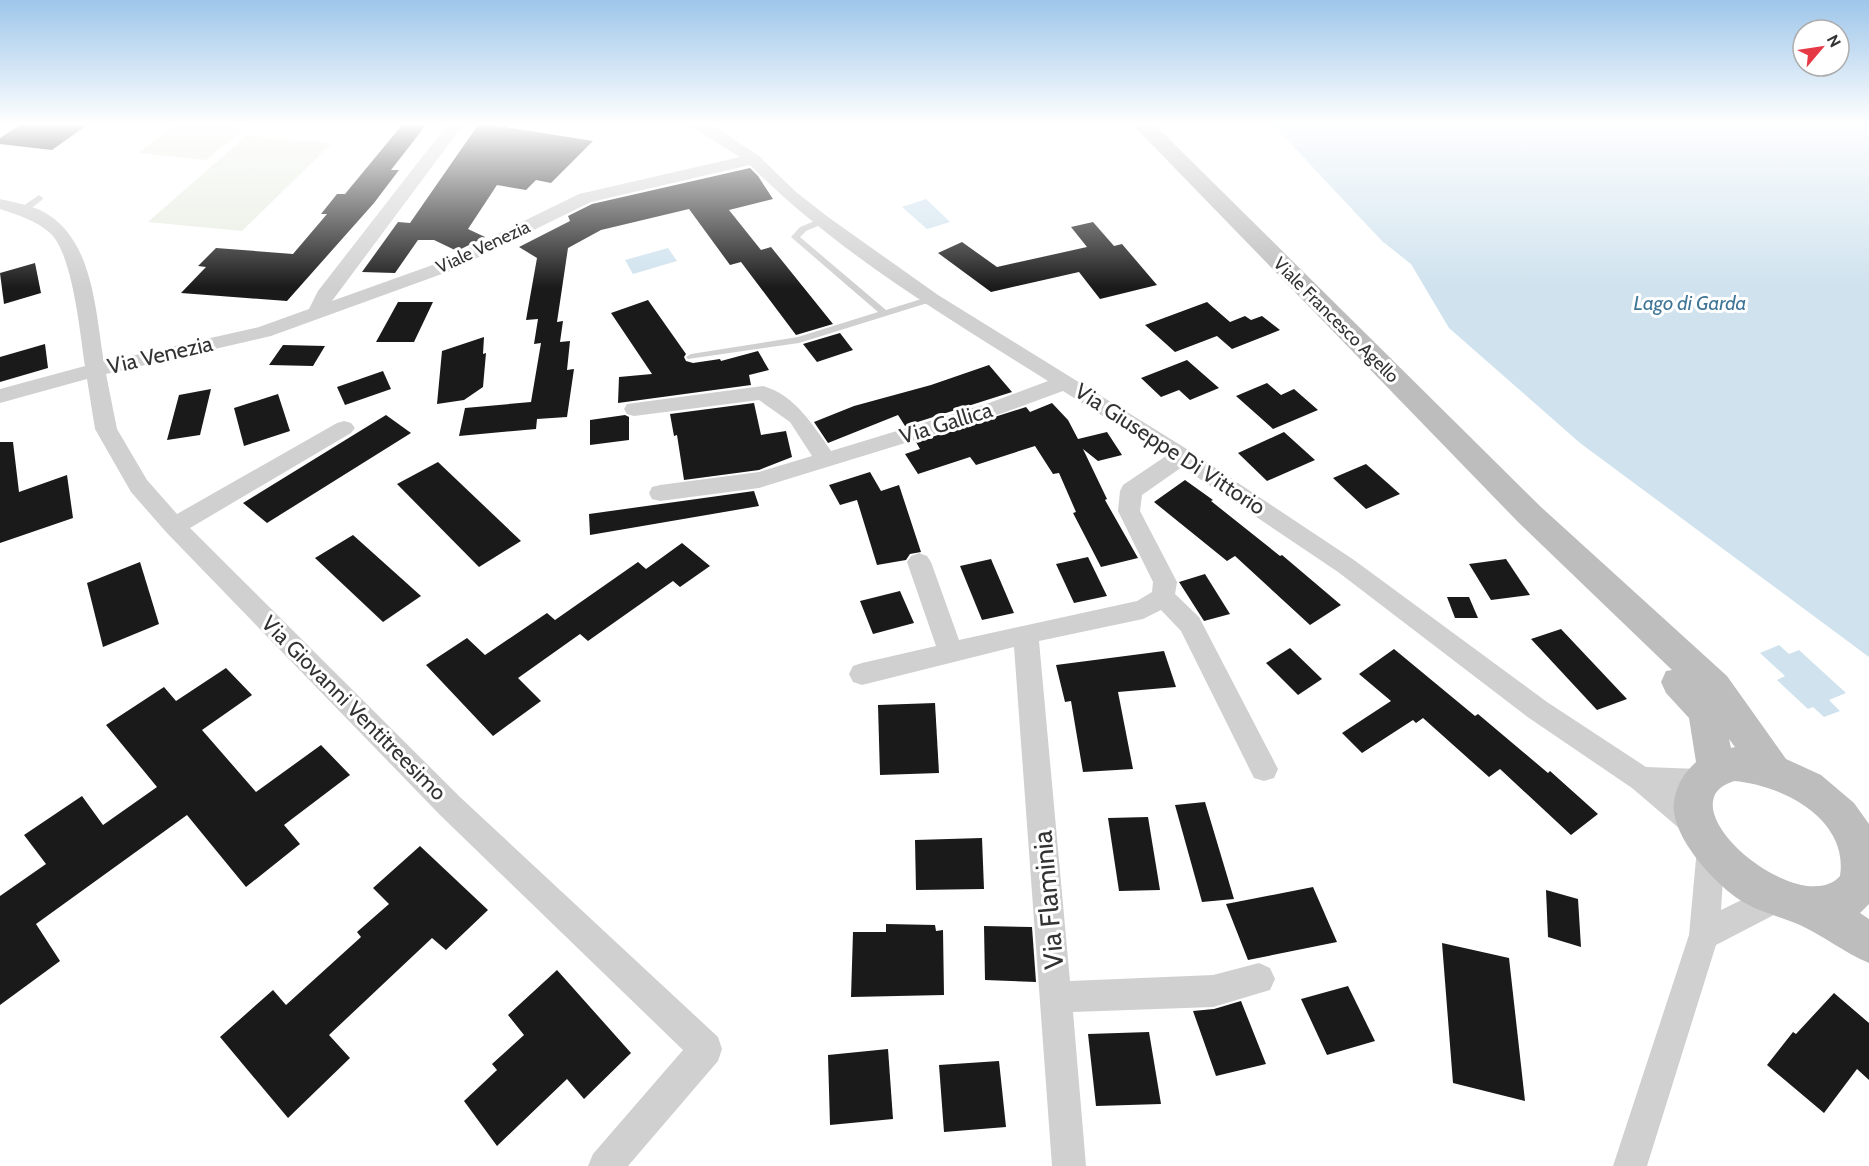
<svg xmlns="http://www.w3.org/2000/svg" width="1869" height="1166" font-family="Cabin,sans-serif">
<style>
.green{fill:#e6ecdf}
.water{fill:#cfe2ee}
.building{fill:#1a1a1a}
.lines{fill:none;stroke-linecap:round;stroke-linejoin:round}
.lane{fill:#d0d0d0;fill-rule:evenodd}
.street{fill:#d0d0d0;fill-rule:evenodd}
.secondary{fill:#bdbdbd;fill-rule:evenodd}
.labels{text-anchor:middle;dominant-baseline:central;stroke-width:6;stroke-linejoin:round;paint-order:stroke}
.far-street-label{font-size:18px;fill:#333;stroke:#fff}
.far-water-label{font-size:20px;font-style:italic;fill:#3f7597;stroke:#fff}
.street-label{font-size:22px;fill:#333;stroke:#fff}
.near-street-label{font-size:27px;fill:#333;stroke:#fff}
</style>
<rect width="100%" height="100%" fill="#fff"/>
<!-- green -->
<g class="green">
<path d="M175,125l72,2 -41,33 -68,-7z"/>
<path d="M246,136l86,7 -90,88 -94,-9z"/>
</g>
<!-- water -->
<g class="water">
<path d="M1273,125h596v532l-289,-214 -131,-115 -38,-64 -29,-23z"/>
<path d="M926,199l24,23 -23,7 -25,-22z"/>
<path d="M668,248l9,13 -44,13 -8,-14z"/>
<path d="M1779,645l10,9 10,-4 47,43 -17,7 11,11 -16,6 -11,-10 -5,2 -31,-29 8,-4 -25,-23z"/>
</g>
<!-- building -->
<g class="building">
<path d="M20,125h67l-35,25 -52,-6v-6z"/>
<path d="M402,125h24l-35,45h8l-25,33 -87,98 -106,-8 25,-26 -8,-1 18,-18 77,6 34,-40h-6l16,-20h8z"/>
<path d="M478,125h15l100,16 -42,42 -15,-3 -10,10 -29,-5 -29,44 17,8 -28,14 -23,-11h-16l-23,33 -33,-1 36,-50 12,1z"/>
<path d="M750,168l8,8 15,23 -44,11 32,40 10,-3 62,77 -37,11 -55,-73 -11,3 -41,-56 -88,21 -33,18 -11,74 6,-1 -3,21 10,-1 -3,29 7,-1 -7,48 -30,2 -1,10 -77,7 6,-28 66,-6 10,-59 -7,1 4,-25 -12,1 11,-62 -18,-11 51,-26 -2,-5 24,-12z"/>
<path d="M1093,222l21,24 8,-2 35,41 -57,14 -21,-27 -88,20 -53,-39 24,-11 35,25 90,-20 -16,-20z"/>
<path d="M35,263l6,30 -37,11 -4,-31z"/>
<path d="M648,300l38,54 -2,3 2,4 7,2 27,-4 1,2 37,-10 11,19 -20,5 2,10 -133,18 1,-26 33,-3 -41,-61z"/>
<path d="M398,302h35l-19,40h-38z"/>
<path d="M1207,302l23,20 15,-6 6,4 11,-4 18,14 -48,19 -15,-13 -42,16 -30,-27z"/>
<path d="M840,333l13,17 -36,12 -14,-18z"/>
<path d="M484,337l-1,17 3,-1 -3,34 -19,13 -27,4 5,-53z"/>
<path d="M45,344l3,24 -48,14v-25z"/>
<path d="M283,345l42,1 -12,20 -44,-1z"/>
<path d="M1187,360l32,28 -29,12 -11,-10 -18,7 -20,-19z"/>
<path d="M989,365l23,27 -107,34 -7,-11 -70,28 -14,-21 40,-16 77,-21z"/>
<path d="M383,371l8,18 -46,16 -8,-18z"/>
<path d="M1267,383l14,12 13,-6 24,21 -45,19 -37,-33z"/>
<path d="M211,389l-11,46 -33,5 12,-45z"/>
<path d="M278,394l12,37 -46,15 -10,-38z"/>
<path d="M754,403l7,32 25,-4 6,26 -33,13 -75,10 -7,-45 -3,1 -4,-22z"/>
<path d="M1052,403l16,17 10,19 29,-7 15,23 -24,6 -15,-12 24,50 -2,1 33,58 -37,9 -28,-54 3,-1 -17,-39 -6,1 -18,-28 -59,19 -6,-8 -52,17 -13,-20 15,-5 -4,-7 110,-35 4,5z"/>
<path d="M386,415l25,18 -144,90 -24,-20z"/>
<path d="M625,415l4,2v23l-39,5v-25z"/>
<path d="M1284,432l31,28 -48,21 -29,-28z"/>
<path d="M0,442h13l6,50 48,-17 6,43 -73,25z"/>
<path d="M438,462l83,79 -42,26 -82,-83z"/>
<path d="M1366,464l34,30 -34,15 -33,-31z"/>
<path d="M870,472l11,19 18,-6 22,67 -11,2 -4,6 -29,5 -20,-65 -17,5 -11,-20z"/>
<path d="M1185,480l28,20 -2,1 69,55 2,-1 59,50 -31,20 -75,-69 -8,5 -73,-59z"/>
<path d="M754,491l5,15 -169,29 -1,-21z"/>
<path d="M353,535l68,61 -38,26 -68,-64z"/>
<path d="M682,543l28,23 -30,21 -7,-6 -85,60 -8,-7 -62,44 23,23 -48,35 -67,-71 41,-27 18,17 62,-42 8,7 83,-58 8,7z"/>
<path d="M1088,557l19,39 -33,7 -18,-39z"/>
<path d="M991,559l23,54 -32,7 -22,-54z"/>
<path d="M1506,559l24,36 -39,5 -22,-36z"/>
<path d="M140,562l19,62 -56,23 -16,-64z"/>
<path d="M1205,574l25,40 -26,7 -25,-39z"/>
<path d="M900,591l14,32 -41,11 -13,-33z"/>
<path d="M1447,597h22l9,21h-23z"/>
<path d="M1561,629l66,70 -30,11 -66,-71z"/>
<path d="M1290,648l32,31 -24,16 -32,-32z"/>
<path d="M1394,649l81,67 3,-2 70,59 2,-2 48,43 -27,21 -71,-66 -11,8 -66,-59 -7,5 -3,-3 -51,33 -20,-20 49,-32 -32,-27z"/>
<path d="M1164,651l12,36 -58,5 15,77 -50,3 -12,-71 -6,1 -9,-37z"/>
<path d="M226,668l26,27 -50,35 54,62 65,-47 29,30 -66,50 16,19 -54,43 -59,-72 -151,109 24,37 -60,44v-109l46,-32 -22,-29 58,-39 21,29 54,-38 -51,-62 58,-38 12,14z"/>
<path d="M935,703l4,70 -59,2 -2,-70z"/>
<path d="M1205,802l29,97 -32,3 -27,-97z"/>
<path d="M1148,817l12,73 -41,1 -11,-73z"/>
<path d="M982,838l2,51 -68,1 -1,-50z"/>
<path d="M420,846l68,64 -42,40 -14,-12 -103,97 21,23 -62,60 -68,-81 53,-47 13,15 75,-68 -4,-5 32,-28 -16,-16z"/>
<path d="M1313,887l24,55 -89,18 -22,-56z"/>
<path d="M1546,890l32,9 3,48 -33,-10z"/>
<path d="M886,924l49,1 1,6 7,-1 1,65 -93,2 2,-65h33z"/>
<path d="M984,926l48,1 4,55 -51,-2z"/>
<path d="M1442,943l67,15 16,143 -72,-18z"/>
<path d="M557,970l74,83 -47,46 -17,-20 -70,67 -33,-45 33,-31 -5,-6 32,-29 -16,-20z"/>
<path d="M1348,986l27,55 -48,14 -26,-56z"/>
<path d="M1834,993l35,30v57l-12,-11 -33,44 -57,-48 26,-33 3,2z"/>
<path d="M1241,1001l25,63 -50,12 -23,-65 21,-2z"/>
<path d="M1149,1032l12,72 -65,2 -8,-72z"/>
<path d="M888,1049l5,70 -63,6 -2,-70z"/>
<path d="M999,1061l7,66 -62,5 -5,-67z"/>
</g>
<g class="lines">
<!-- lane -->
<g class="lane">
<path d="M39,195l4,3 -1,2 -17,13h-6v-4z"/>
<path d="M822,218l3,1v4l-19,8 -6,6 86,73 45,-14 5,3 -2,2 -135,42 -111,16 -2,-2 5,-3 107,-17 80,-25 -87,-75 9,-10z"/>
</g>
<!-- street -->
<g class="street">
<path d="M447,125h16l-131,176 106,-38 141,-69 161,-37 -52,-32h22l7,3 42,28 37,36 32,25 110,78 252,156 164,109 193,142 99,65 53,2 10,3 4,9 -4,9 -10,3h-20l28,24 4,9 -4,9 -10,4 -10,-4 -55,-47 -103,-70 -191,-146 -156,-105 -40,28 -2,16 37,71 -2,12 24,23 79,152 -4,9 -10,3 -10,-3 -73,-147 -20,-21 -18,9 -104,22 31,340 143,-6 46,-12 11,5 5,11 -5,11 -57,17 -140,5 13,154h-34l-38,-519 -152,38 -9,-3 -4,-8 4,-8 9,-3 74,-17 -29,-84 4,-6 8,-3 8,3 4,6 28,78 178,-39 15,-9 1,-10 -35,-71 2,-20 3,-6 43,-29 -103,-65 -60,22 -244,75 -99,13 -8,-2 -3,-6 3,-6 8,-2 99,-13 53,-16 -22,-34 -31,-22 -125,16 -7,-2 -3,-5 3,-5 136,-18c32,9 50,39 68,65l158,-48 59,-22c-103,-65 -212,-129 -298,-216l-159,37 -141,69 -179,65 -165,38 11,55 30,51 30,34 160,-91 7,-2 7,2 4,5 -4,5 -161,95 270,269 258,240 4,12 -4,12 -90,105h-40l5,-12 90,-104 -243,-235 -274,-283 -35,-40 -36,-63 -8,-50 -87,24v-14l85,-23c-5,-32 -12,-112 -35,-133 -15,-13 -32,-18 -50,-24v-10c13,3 28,6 40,11 54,26 55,101 64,152l155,-35 50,-18 9,-18z"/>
<path d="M1711,834l10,4 4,10 -4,62 55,-27 11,5 4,10 -4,10 -71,37 -69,221h-34l76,-231 8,-87 4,-10z"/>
</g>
<!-- secondary -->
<path class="secondary" d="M1133,125h22l386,382 186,169 59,83 35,16 33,28 15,21v80l-9,9 9,6v44c-24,-10 -45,-27 -69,-38 -18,-8 -38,-12 -55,-22 -28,-16 -76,-67 -71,-102 3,-17 10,-28 22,-39l-7,-44 -23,-25 -5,-11 5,-11 6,-1 -153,-147zM1729,739l6,8 -4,1zM1734,781c48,4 115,38 106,95 -34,38 -140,-39 -126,-79 3,-9 12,-13 20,-16z"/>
</g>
<!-- sky -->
<linearGradient id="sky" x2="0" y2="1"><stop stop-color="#9ec6ea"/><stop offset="0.43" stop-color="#fff"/><stop offset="1" stop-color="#fff" stop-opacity="0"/></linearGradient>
<rect width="1869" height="288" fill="url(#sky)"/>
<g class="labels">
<!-- far-street labels -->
<g class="far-street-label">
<text transform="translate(483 247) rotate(-25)">Viale Venezia</text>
<text transform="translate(1336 320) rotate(45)">Viale Francesco Agello</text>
</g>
<!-- far-water labels -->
<g class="far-water-label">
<text x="1690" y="303">Lago di Garda</text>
</g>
<!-- street labels -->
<g class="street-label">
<text transform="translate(160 355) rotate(-13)">Via Venezia</text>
<text transform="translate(946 423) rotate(-17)">Via Gallica</text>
<text transform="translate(1170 449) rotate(33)">Via Giuseppe Di Vittorio</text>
<text transform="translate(354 708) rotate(45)">Via Giovanni Ventitreesimo</text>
</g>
<!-- near-street labels -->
<g class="near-street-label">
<text transform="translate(1048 900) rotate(-95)">Via Flaminia</text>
</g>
</g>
<!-- north arrow -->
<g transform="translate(1821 48) rotate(61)"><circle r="28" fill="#ffffff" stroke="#adadad" stroke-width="1.5"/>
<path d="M0-4.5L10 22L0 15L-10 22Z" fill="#e63946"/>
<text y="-9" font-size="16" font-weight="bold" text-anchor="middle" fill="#333333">N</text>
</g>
</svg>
